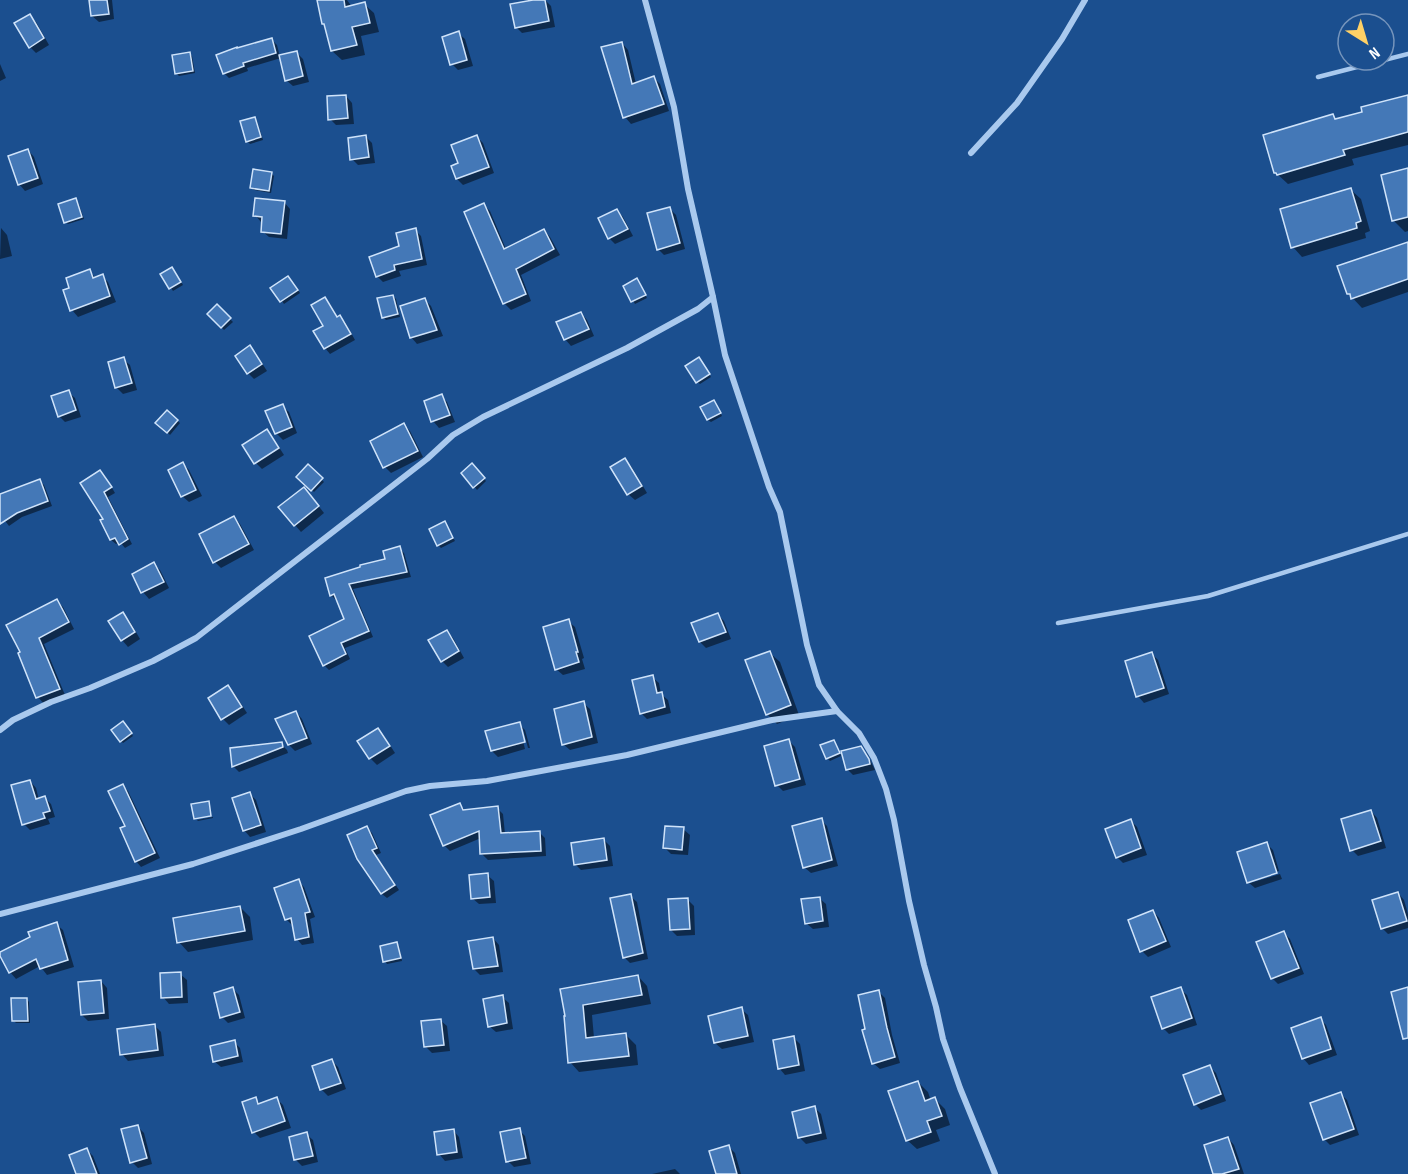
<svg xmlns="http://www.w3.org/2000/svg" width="1408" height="1174" font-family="'Sofia Sans Condensed',sans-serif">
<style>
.shadow{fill:#0007}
.building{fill:#4478b7;stroke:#cfe3fa;stroke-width:1.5}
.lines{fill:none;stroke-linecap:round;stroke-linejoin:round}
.lane{stroke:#a9c9ee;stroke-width:4.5}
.street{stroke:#a9c9ee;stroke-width:6}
</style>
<rect width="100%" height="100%" fill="#1b4f8f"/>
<!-- shadow -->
<g class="shadow">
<path d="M90,0h22l2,19 -15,3 -7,-6z"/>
<path d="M318,0h29l5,7 12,-3 10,9 5,19 -18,4 4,19 -23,5 -10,-9z"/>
<path d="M541,0h4l6,6 4,21 -33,6 -6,-6z"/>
<path d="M29,16l7,6 13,23 -13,8 -6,-6z"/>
<path d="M458,33l7,6 8,27 -15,4 -6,-6z"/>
<path d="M272,40l5,5 3,12 17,-4 6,6 6,23 -16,4 -7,-6 -5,-22 -34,10 1,3 -19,7 -5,-5z"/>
<path d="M622,43l6,7 8,34 18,-6 6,6 9,27 -38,13 -6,-7z"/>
<path d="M189,54l3,2 3,17 -16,3 -3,-3z"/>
<path d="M0,64l6,14 -6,3z"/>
<path d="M346,96l6,7 2,21 -18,1 -6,-6z"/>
<path d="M1408,97v48l-56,14 2,6 -66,19 -12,-11 56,-58 5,5 27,-7z"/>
<path d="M255,119l2,2 6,19 -13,4 -3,-3z"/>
<path d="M366,137l6,6 3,20 -17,2 -6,-6z"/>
<path d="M477,137l6,6 11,30 -31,12 -6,-6 3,-15z"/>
<path d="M28,150l6,7 9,27 -18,7 -6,-7z"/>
<path d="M1408,170v61l-3,1 -12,-12z"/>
<path d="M271,173l3,3 -3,17 -17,-3 -2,-2z"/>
<path d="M1351,190l10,9 9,32 -5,2 1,5 -64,19 -9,-10z"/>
<path d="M75,200l3,2 6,17 -16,5 -3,-2z"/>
<path d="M284,202l6,7 -3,30 -18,-2 -7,-6 1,-9h-2l-6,-7z"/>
<path d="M484,205l6,6 16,38 38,-19 6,7 10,18 -39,20 10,26 -20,9 -7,-7z"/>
<path d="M670,209l6,6 9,34 -21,6 -6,-6z"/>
<path d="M617,211l6,6 10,19 -18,8 -6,-6z"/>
<path d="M1,228l6,7 5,21 -12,3z"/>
<path d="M415,230l6,6 6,29 -28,6 2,5 -18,6 -6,-6z"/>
<path d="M1408,246v46l-46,16 -14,-15z"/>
<path d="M89,271l7,7 6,-2 6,6 8,20 -38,15 -6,-7 -1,-21z"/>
<path d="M174,271l9,14 -10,6 -11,-16z"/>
<path d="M291,280l9,13 -16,11 -11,-16z"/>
<path d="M637,280l10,18 -12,6 -10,-18z"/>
<path d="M393,296l3,3 4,18 -14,3 -3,-3z"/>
<path d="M325,299l5,5 8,14 2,-1 5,5 10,18 -25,14 -5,-6z"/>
<path d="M425,300l6,6 12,30 -26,8 -6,-7z"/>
<path d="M217,306l16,16 -9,8 -15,-16z"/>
<path d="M581,313l6,7 7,16 -23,10 -6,-7z"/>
<path d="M250,347l6,7 11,17 -13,8 -6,-6z"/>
<path d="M123,359l7,6 7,25 -14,4 -6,-6 -7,-25z"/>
<path d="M701,362l10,15 -11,7 -3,-2z"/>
<path d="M68,392l7,6 6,19 -16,5 -6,-6z"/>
<path d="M441,396l6,6 8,20 -16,6 -6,-7 -7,-19z"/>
<path d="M716,404l6,12 -11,6 -3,-2z"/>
<path d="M282,406l7,6 8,21 -14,7 -7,-7z"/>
<path d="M167,412l13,11 -10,12 -12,-12z"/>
<path d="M404,425l6,6 13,26 -32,16 -6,-6z"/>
<path d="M266,431l7,7 11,17 -22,14 -6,-6 -12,-17z"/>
<path d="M625,460l6,6 16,27 -12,7 -7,-6z"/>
<path d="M183,464l6,6 13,26 -13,6 -7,-6z"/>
<path d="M472,465l14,16 -9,9 -14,-17z"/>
<path d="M308,466l16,16 -10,10 -16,-15z"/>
<path d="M100,472l5,4 10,17 -7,4 24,47 -7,4 -5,-6 -4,2 -5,-4 -9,-19 3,-2z"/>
<path d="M39,480l5,5 8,21 -30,11 -13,9 -9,-12v-19z"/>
<path d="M310,495l14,18 -23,19 -6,-7z"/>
<path d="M234,517l6,7 14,26 -33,18 -6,-6z"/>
<path d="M445,523l10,18 -14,7 -3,-3z"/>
<path d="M399,548l5,5 7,24 -58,12 20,48 -28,11 5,11 -21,11 -5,-5 22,-45 -8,-21 -2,1 -5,-5 56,-35z"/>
<path d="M153,564l7,6 9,18 -20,11 -6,-7 -9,-18z"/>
<path d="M57,601l6,6 11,22 -30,15 21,51 -21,9 -6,-7 -18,-44z"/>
<path d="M122,614l7,6 11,19 -12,8 -6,-7z"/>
<path d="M718,615l6,6 7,18 -25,9 -6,-6z"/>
<path d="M568,621l7,6 9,31 -2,1 3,10 -22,6 -7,-6z"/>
<path d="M446,631l7,7 11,20 -16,9 -6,-6z"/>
<path d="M770,653l10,9 19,53 -22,9 -10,-10z"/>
<path d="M1152,654l6,6 11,34 -25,9 -6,-7 -11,-34z"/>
<path d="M652,677l7,6 2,11 7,6 3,13 -24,6 -6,-6z"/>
<path d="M228,687l6,6 13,20 -18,12 -6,-6z"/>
<path d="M583,703l7,6 8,34 -28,7 -7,-6z"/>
<path d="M296,712l6,7 10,25 -17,7 -6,-6z"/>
<path d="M519,724l6,6 5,18h-2l-5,-19h-3l5,20 -27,8 -6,-6z"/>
<path d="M126,726l7,10 -10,7 -2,-2z"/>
<path d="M378,730l6,6 11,17 -18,12 -6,-6 -11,-18z"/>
<path d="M789,741l6,6 11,38 -23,6 -6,-6z"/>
<path d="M834,741l2,3 5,12 -11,5 -3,-3z"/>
<path d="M281,744l6,6 1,3 -49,19 -6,-6z"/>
<path d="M860,748l7,6 8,16 -22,5 -6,-6z"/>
<path d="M30,781l6,7 3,12 6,-2 6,6 4,13 -7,2 2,5 -20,6 -6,-6z"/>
<path d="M123,786l5,5 32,67 -19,9 -5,-6 -9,-34z"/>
<path d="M250,794l6,6 10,32 -16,5 -6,-7z"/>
<path d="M460,805l6,6 31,-3 6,6 2,20 34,-2 6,6 1,18 -58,4 -6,-6 -1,-16 -31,13 -6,-6z"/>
<path d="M1371,811l6,7 9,30 -28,8 -6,-6z"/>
<path d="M213,817v1l-15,3 -1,-1z"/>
<path d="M821,820l6,6 11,40 -27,7 -7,-6z"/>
<path d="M1131,821l6,6 10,28 -24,8 -6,-6z"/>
<path d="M367,828l5,5 9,20 -5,2 23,35 -12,8 -5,-4 -23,-35z"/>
<path d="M683,829l7,6 -2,20 -17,-1 -6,-6z"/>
<path d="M604,840l6,6 3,20 -32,4 -6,-6z"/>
<path d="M1267,844l6,6 6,21 -29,9v3l30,-9 2,5 -27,9 -7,-6z"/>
<path d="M487,875l7,6 2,22 -17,1 -7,-6z"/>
<path d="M298,881l6,6 11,30 -5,2 4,24 -12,2 -5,-6 -3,-14h-2l-5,-5 -11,-31z"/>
<path d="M1398,893l6,7 4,14v14l-20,6 -6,-6z"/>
<path d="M630,896l7,6 11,57 -18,4 -6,-6z"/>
<path d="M819,898l7,6 3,23 -16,2 -7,-6z"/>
<path d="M687,899l7,7 1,29 -18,1 -6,-6z"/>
<path d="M240,907l10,10 3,23 -65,12 -9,-10z"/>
<path d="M1153,911l6,7 12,29 -23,10 -6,-6z"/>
<path d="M56,924l7,6 11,37 -27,8 -7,-9 -24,13 -6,-7z"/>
<path d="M1284,933l6,6 14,35 -26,10 -6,-6z"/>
<path d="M493,938l6,7 4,27 -23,3 -6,-6z"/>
<path d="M397,944l2,2 3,15 -15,3 -2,-3z"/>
<path d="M180,974l7,6 1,23 -19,1 -6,-7z"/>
<path d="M638,976l9,10 4,18 -59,11 2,23 32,-3 10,10 2,20 -59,7 -9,-10 -8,-72z"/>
<path d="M101,981l6,7 2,31 -21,2 -6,-6z"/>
<path d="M233,989l6,6 6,23 -17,5 -6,-6z"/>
<path d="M1180,989l7,6 10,30 -28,9 -6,-6z"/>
<path d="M879,992l6,6 7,37 8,28 -20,6 -7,-6z"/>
<path d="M502,997l7,6 4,26 -17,3 -7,-6z"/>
<path d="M27,999l2,3 1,21h-14l-2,-2z"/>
<path d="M741,1009l7,6 6,27 -32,7 -7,-6z"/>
<path d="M1320,1019l6,6 11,30 -28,10 -6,-7z"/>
<path d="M440,1020l7,6 3,25 -18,2 -6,-6z"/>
<path d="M155,1026l6,6 3,24 -36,5 -6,-7z"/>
<path d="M794,1038l6,6 5,27 -20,4 -6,-7z"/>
<path d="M234,1042l6,6 3,14 -22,5 -7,-6z"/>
<path d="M332,1061l6,6 8,22 -18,7 -7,-7z"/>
<path d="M1209,1066l7,7 10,28 -25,9 -6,-6z"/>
<path d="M918,1082l10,10 3,9 4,-2 10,10 5,16 -14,5 4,11 -23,8 -10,-9z"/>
<path d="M1341,1094l6,6 12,35 -29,10 -6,-6z"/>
<path d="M255,1099l6,5 16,-5 6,6 8,23 -31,10 -6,-6z"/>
<path d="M815,1108l6,6 6,25 -21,5 -7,-7z"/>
<path d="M138,1127l6,6 8,31 -14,4 -6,-6z"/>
<path d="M453,1130l6,7 4,21 -18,3 -6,-7z"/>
<path d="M519,1130l6,6 6,28 -17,3 -6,-6z"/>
<path d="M306,1134l7,6 5,22 -16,4 -6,-6 -6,-22z"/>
<path d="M1228,1138l6,7 10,29h-29z"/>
<path d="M729,1147l6,6 6,21h-24z"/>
<path d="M87,1150l6,6 7,18h-23z"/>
<path d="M675,1169l5,5h-28z"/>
</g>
<!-- building -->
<g class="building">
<path d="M89,0h18l2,14 -18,2z"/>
<path d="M317,0h27l1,7 20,-5 5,21 -18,4 5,18 -26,6 -7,-27h-2z"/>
<path d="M533,0h12l4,21 -34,7 -5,-24z"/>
<path d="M30,14l14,24 -15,10 -15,-25z"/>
<path d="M459,31l8,29 -17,5 -8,-28z"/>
<path d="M272,38l4,15 -33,10 1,3 -21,8 -7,-19 21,-8v1z"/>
<path d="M622,42l10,42 22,-8 10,28 -41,14 -22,-71z"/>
<path d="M297,51l6,25 -18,5 -6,-26z"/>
<path d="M190,52l3,19 -18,3 -3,-19z"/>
<path d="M346,95l2,23 -20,2 -1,-24z"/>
<path d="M1408,95v37l-65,18 2,5 -68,20 -1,-2h-2l-11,-38 70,-21 2,5 27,-7 -1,-5z"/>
<path d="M255,117l6,20 -15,5 -6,-21z"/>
<path d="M366,135l3,22 -19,3 -2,-22z"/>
<path d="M477,135l12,32 -33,12 -5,-13 7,-3 -7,-18z"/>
<path d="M28,149l10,29 -20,7 -10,-29z"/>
<path d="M1408,168v49l-16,4 -11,-46z"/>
<path d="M253,169l19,3 -3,19 -19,-3z"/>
<path d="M1351,188l10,33 -5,2 1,5 -66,20 -11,-39z"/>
<path d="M76,198l6,19 -18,6 -6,-19z"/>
<path d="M255,198l30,3 -4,33 -20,-2 1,-15 -9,-1z"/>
<path d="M484,203l20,46 40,-20 10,20 -38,20 10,25 -23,10 -39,-92z"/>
<path d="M670,207l10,36 -23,7 -10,-37z"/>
<path d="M617,209l11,20 -20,10 -10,-21z"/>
<path d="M416,228l6,31 -28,6 1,5 -19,7 -7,-20 30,-11 -3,-13z"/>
<path d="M1408,242v37l-57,20 -1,-5h-3l-10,-28z"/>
<path d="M172,267l9,15 -12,7 -9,-15z"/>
<path d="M90,269l3,9 10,-4 7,22 -40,15 -7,-21 6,-2 -3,-10z"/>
<path d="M288,276l10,14 -18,12 -10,-14z"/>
<path d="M637,278l9,17 -15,7 -8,-16z"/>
<path d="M393,295l5,19 -16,4 -5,-20z"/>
<path d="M325,297l12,20 3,-2 11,19 -27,15 -11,-18 10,-5 -12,-21z"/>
<path d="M425,298l12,32 -27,8 -10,-32z"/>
<path d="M217,304l14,14 -10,10 -14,-14z"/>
<path d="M581,312l8,17 -25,11 -8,-18z"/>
<path d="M250,345l12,19 -15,10 -12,-18z"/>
<path d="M124,357l8,26 -17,5 -7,-26z"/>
<path d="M699,357l11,17 -14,9 -11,-17z"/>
<path d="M69,390l7,20 -18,7 -7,-21z"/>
<path d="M442,394l8,21 -19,7 -7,-21z"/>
<path d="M714,400l7,13 -14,7 -7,-13z"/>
<path d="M283,404l9,23 -17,7 -10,-23z"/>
<path d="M167,410l11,10 -11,13 -12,-10z"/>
<path d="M404,423l14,28 -35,17 -13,-27z"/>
<path d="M267,429l12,19 -25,16 -12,-19z"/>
<path d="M625,458l17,28 -15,9 -17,-28z"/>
<path d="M183,462l13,28 -15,7 -13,-27z"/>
<path d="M472,463l13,15 -12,10 -12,-15z"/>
<path d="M308,464l15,14 -12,13 -15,-14z"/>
<path d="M100,470l12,17 -8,5 24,47 -9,6 -4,-7 -5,2 -10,-20 3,-1 -23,-36z"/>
<path d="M40,479l8,22 -31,12 -17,11v-30z"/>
<path d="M304,487l15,19 -25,20 -16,-19z"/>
<path d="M234,516l15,28 -36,19 -14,-29z"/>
<path d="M445,521l8,17 -16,8 -8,-17z"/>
<path d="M400,546l7,26 -58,12 20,47 -28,12 5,11 -23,12 -14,-30 35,-17 -10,-25 -4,2 -5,-18 35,-11v-2l25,-6 -2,-8z"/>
<path d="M154,562l10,20 -23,11 -9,-19z"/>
<path d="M57,599l12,23 -30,16 21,51 -24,9 -18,-45 2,-1 -14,-27z"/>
<path d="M123,612l12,20 -14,9 -13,-20z"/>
<path d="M718,613l8,19 -27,10 -8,-19z"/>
<path d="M569,619l9,33h-2l3,10 -24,8 -12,-43z"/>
<path d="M447,630l12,21 -18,11 -13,-22z"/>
<path d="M770,651l21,54 -25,10 -21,-55z"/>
<path d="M1152,652l12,36 -28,9 -11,-36z"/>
<path d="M653,675l4,18 5,-1 3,15 -25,7 -8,-34z"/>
<path d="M228,685l14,22 -21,13 -13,-22z"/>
<path d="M584,701l8,36 -30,8 -8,-36z"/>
<path d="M296,711l11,27 -19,7 -13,-26z"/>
<path d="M123,721l9,12 -12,9 -9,-12z"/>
<path d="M520,722l5,20 -34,9 -6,-20z"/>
<path d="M378,728l12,18 -21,13 -12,-18z"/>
<path d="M789,739l11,40 -25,7 -11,-40z"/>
<path d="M834,740l6,13 -14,6 -6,-14z"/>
<path d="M282,742l1,5 -51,20 -2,-19z"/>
<path d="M861,746l8,13 1,5 -24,6 -5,-19z"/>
<path d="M30,780l6,19 9,-3 5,15 -7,2 2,5 -23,7 -11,-40z"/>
<path d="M123,784l32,69 -20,9 -15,-34 5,-2 -17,-35z"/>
<path d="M250,792l11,33 -18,6 -11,-33z"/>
<path d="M209,801l2,15 -17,3 -3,-15z"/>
<path d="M460,803l3,7 35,-4 3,27 39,-2 1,20 -61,3 -1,-23 -36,15 -13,-31z"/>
<path d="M1371,810l10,31 -31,10 -9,-32z"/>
<path d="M822,818l10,42 -29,8 -11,-42z"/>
<path d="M1131,819l10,29 -25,10 -11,-29z"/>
<path d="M367,826l10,22 -5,2 23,35 -14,9 -24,-35 -10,-24z"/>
<path d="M665,826l19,1 -2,23 -19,-2z"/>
<path d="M604,838l3,22 -33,5 -3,-22z"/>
<path d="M1267,842l10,31 -30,10 -10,-31z"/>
<path d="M488,873l2,24 -19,2 -2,-24z"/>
<path d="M299,879l11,33 -5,1 4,24 -14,3 -4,-22 -6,2 -11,-32z"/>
<path d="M1398,892l9,29 -26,8 -9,-29z"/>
<path d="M631,894l12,59 -20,5 -13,-60z"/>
<path d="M820,897l3,24 -18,3 -4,-25z"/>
<path d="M688,898l2,31 -20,1 -2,-31z"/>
<path d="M240,906l5,25 -68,12 -4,-25z"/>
<path d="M1153,910l13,31 -26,11 -12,-32z"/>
<path d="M57,922l11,38 -28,9 -4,-10 -27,14 -9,-17v-4l30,-15 -2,-5z"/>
<path d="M1284,931l15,37 -28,11 -15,-37z"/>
<path d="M493,937l5,29 -25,3 -5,-28z"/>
<path d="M397,942l4,16 -18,4 -3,-16z"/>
<path d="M181,972l1,25 -21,1 -1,-25z"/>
<path d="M638,975l4,20 -59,10 3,33 40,-5 3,23 -61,7 -4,-47h1l-5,-27z"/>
<path d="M101,980l3,33 -23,2 -3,-33z"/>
<path d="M233,987l7,25 -20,6 -6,-25z"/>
<path d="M1181,987l11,31 -30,11 -11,-32z"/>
<path d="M1408,987v51l-5,1 -12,-47z"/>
<path d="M879,990l8,38 8,29 -23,7 -10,-34 3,-1 -7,-34z"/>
<path d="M503,995l4,28 -19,4 -5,-28z"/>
<path d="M11,998h16l1,23h-16z"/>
<path d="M742,1007l6,29 -34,7 -6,-27z"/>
<path d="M1321,1017l10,32 -29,10 -11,-31z"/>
<path d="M441,1019l3,26 -20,2 -3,-26z"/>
<path d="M155,1024l3,26 -38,5 -3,-26z"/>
<path d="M794,1036l5,29 -21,4 -5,-29z"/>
<path d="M235,1040l3,16 -25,6 -3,-16z"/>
<path d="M332,1059l9,24 -21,7 -8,-24z"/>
<path d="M1210,1065l11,29 -27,11 -11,-30z"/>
<path d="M918,1081l7,20 10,-4 7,19 -15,5 4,11 -25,9 -18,-50z"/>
<path d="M1341,1092l13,37 -31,11 -13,-37z"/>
<path d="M256,1097l2,7 19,-7 8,24 -33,12 -10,-31z"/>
<path d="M815,1106l6,27 -23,5 -6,-26z"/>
<path d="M138,1125l9,33 -17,5 -9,-34z"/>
<path d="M520,1128l6,30 -20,4 -6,-30z"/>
<path d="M454,1129l3,23 -20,3 -3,-23z"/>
<path d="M307,1132l6,24 -19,4 -5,-23z"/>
<path d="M1228,1137l11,32 -17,5h-9l-9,-29z"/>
<path d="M729,1145l8,29h-21l-7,-23z"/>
<path d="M87,1148l10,26h-21l-7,-19z"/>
</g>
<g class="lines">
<!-- lane -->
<g class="lane">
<path d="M1318,77l90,-23"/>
<path d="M1058,623l150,-27 200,-62"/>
</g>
<!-- street -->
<g class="street">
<path d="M971,153l46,-50 45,-64 23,-39"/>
<path d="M713,297l12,58 44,132 11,25 27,133 12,40 18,26 22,22 15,25 12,31 8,31 15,81 15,64 12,42 7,32 17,49 35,86"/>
<path d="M0,730l13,-10 38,-18 39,-14 63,-27 43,-23 231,-179 26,-24 30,-18 144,-69 71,-39 15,-12 -25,-108 -14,-82 -29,-107"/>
<path d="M0,914l193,-50 108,-35 105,-38 24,-5 57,-5 140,-26 145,-35 65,-9"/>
</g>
</g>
<!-- north arrow -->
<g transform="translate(1366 42) rotate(143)"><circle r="28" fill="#1b4f8f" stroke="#7695bc" stroke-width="1.5"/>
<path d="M0-4.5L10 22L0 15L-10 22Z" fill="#ffd166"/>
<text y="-9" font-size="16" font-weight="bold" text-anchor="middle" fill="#ffffff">N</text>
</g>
</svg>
